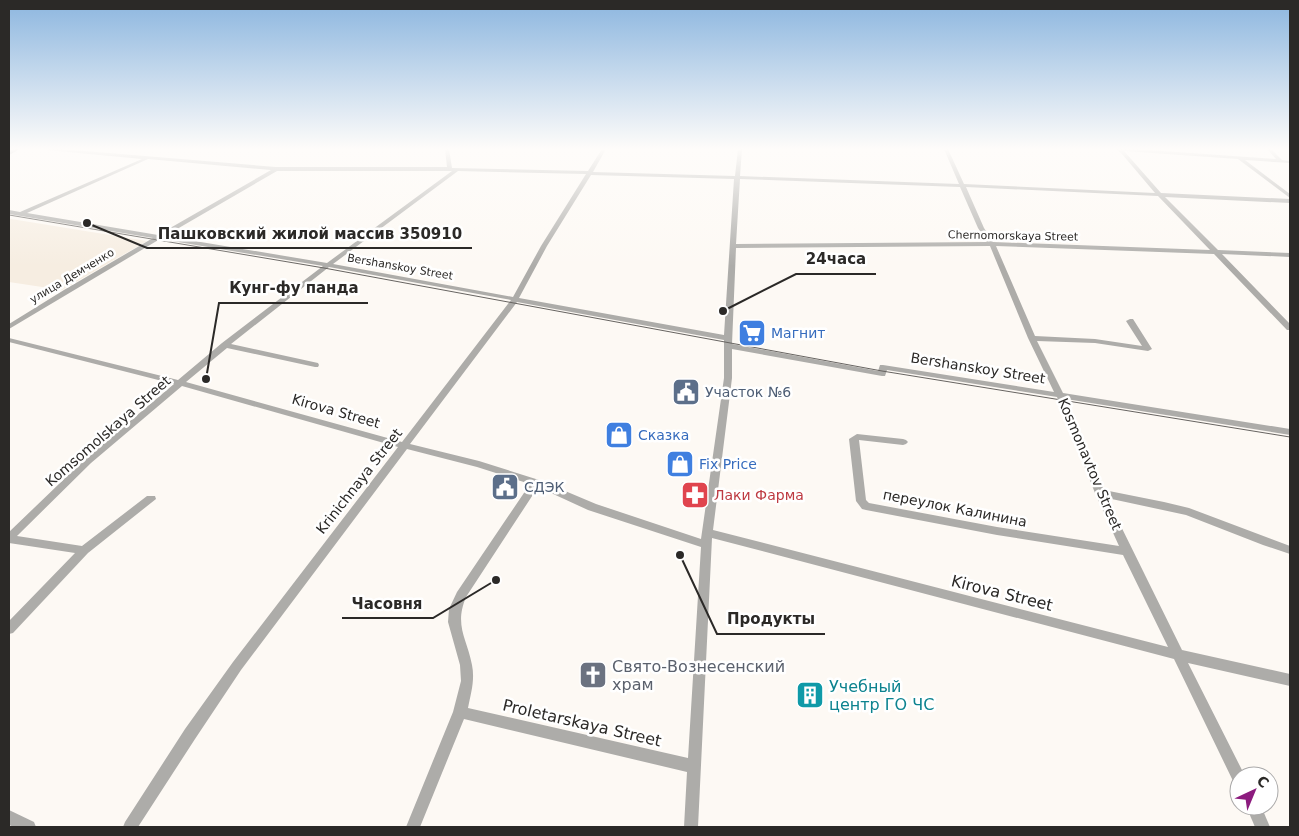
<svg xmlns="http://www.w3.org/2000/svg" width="1299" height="836" font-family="'DejaVu Sans',sans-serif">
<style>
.built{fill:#f6ede1}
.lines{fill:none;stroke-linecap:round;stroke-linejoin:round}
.minor{fill:#adaca9;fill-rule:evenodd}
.major{fill:#6e6b67;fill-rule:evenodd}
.tram{stroke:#676461;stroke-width:1}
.labels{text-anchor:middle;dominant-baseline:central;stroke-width:5;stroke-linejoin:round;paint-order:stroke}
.far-street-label{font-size:11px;fill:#2b2927;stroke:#fff}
.shop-label{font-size:14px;fill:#366cbe;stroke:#fff;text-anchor:start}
.street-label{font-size:14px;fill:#2b2927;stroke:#fff}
.service-label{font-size:14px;fill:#4e5e75;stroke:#fff;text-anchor:start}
.health-label{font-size:14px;fill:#be3a42;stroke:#fff;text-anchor:start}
.near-street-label{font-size:16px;fill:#2b2927;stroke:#fff}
.near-worship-label{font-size:16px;fill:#5b616d;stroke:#fff;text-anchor:start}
.near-culture-label{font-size:16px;fill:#0d838f;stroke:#fff;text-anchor:start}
.leader{fill:none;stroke:#2b2927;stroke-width:2}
.callout-dot{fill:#2b2927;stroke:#fff;stroke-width:2}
.callout-label{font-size:15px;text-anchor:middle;font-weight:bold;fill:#2b2927;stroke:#fff;stroke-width:5;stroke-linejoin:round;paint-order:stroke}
</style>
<rect width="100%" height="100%" fill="#fdf9f4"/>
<!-- built -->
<path class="built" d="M11,219l136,22 -85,49 -53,-8v-62z"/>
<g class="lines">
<!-- minor -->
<g class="minor">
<path d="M45,149h16l215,18h171l-2,-18h4l3,19 136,3 14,-22h4l-13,23 142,4 3,-27h4l-2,27 219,8 -15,-35h4l16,35 191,9 -33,-39 -6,-5h19l141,10 -9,-10h4l11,11 8,1v2l-45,-3 45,34v4l-52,-39 -114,-8 37,42 129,6v4l-125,-6 53,53 72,3v4l-68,-3 68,70v6h-3l-73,-76 -218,-8 39,90 60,3 47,7 -16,-25 4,-2h3l19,30 -4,2 -53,-8 -58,-2 26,52 227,36v6l-224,-36 38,91 60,12 25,6 101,38v8l-27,-9 -77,-30 -79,-17 75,152 108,24v12l-102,-23 57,113h-6v9l-5,-2 -60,-124 -462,-121 -14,289h-14l3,-55 -223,-53 -44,108h-14l47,-115 8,-31 -1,-16 -12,-43 1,-13 8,-17 73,-108 -53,-17 -70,-18 -166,221 -46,69 -57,88h-15l2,-5 60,-93 48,-67 165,-215 -216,-61 -91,77 -74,73 65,10 65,-50h8l1,3 -68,54 -75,80 -4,1v-13l66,-68 -66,-10v-11l76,-73 89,-75 -165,-42v-4l169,42 44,-37 101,-77 -163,-27 -151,90v-5l55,-34 89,-52 -144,-24v-4l11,2 122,-53 -95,-9zM148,159l123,11 -113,65 -131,-22zM277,171h175l-125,92 -162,-27zM458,171l128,3 -45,72 -28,51 -180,-33zM591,175l143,4 -10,156 -205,-37 28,-52zM740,179l220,8 18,41 9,14 -251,2zM966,187l192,9 52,54 -217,-8 -9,-14zM990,246l38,92 26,54 -171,-27h-3l-2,6 -146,-27 4,-96zM329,267l182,33 -109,142 -216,-60 41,-34 88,19h3l1,-2 -1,-2 -87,-19zM517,302l207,38v38l-23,161 -105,-35 -57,-24 -60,-19 -69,-17zM732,349l150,27h3l2,-6 170,27 38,96 24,53 -122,-19 -128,-24 -3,-3 -7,-60 44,5 3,-1 2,-2 -2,-2 -3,-1 -46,-5 -8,5 7,62 6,8 4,1 131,25 126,20 45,92 -455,-117 19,-152zM538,487l50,23 113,37 -13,211 -220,-50c3,-15 7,-28 4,-43 -5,-27 -18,-39 -6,-68z"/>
<path d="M1246,806h15l9,21h-15z"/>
<path d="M9,810l25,12 2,5h-22l-5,-2z"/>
</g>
<!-- major -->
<path class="major" d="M13,149h7l-11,6v-4z"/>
<!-- tram -->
<path class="tram" d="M9,215l315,53 558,103 408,66"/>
</g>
<!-- sky -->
<linearGradient id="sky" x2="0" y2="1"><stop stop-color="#8cb6df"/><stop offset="0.56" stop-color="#fefcfa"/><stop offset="1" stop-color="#fefcfa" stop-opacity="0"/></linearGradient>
<rect width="1299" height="266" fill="url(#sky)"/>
<!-- icons -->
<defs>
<g id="supermarket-square" transform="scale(1.4375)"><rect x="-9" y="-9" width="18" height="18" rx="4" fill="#3f7fe0" stroke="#fff"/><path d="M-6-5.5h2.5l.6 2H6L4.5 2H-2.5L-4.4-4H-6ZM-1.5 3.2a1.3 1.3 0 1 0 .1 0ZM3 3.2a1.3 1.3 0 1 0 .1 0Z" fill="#fff"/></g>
<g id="civic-square" transform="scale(1.4375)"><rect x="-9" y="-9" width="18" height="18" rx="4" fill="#5c6f8a" stroke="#fff"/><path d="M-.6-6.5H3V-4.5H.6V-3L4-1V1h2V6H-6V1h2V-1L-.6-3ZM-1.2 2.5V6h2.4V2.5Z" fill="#fff"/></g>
<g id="shop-square" transform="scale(1.4375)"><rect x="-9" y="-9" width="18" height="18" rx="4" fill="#3f7fe0" stroke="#fff"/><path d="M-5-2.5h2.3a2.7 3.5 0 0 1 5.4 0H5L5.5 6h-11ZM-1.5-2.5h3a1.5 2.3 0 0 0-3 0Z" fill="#fff"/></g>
<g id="pharmacy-square" transform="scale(1.4375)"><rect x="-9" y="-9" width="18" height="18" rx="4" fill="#e0444e" stroke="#fff"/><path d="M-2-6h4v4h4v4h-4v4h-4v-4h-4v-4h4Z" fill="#fff"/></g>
<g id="church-square" transform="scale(1.4375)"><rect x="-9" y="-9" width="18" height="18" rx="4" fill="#6b7280" stroke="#fff"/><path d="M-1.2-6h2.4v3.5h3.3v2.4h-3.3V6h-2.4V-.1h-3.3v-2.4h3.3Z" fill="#fff"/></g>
<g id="building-square" transform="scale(1.4375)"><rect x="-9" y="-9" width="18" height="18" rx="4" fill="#0f9aa8" stroke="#fff"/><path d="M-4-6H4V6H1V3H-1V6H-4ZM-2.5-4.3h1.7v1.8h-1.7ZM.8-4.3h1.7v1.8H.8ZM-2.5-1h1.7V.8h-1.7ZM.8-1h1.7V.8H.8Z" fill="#fff"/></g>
</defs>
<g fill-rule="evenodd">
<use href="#supermarket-square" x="752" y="333"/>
<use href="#civic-square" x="686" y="392"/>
<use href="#shop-square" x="619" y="435"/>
<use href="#shop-square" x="680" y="464"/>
<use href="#civic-square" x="505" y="487"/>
<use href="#pharmacy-square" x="695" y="495"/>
<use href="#church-square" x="593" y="675"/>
<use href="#building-square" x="810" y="695"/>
</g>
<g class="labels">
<!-- far-street labels -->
<g class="far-street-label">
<text transform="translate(1013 236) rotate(1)">Chernomorskaya Street</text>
<text transform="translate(400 267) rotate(10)">Bershanskoy Street</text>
<text transform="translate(72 276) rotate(-31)">улица Демченко</text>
</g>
<!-- shop labels -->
<g class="shop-label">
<text x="771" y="333">Магнит</text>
<text x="638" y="435">Сказка</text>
<text x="699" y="464">Fix Price</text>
</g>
<!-- street labels -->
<g class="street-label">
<text transform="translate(978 368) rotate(9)">Bershanskoy Street</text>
<text transform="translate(336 411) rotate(16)">Kirova Street</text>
<text transform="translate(108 431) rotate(-41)">Komsomolskaya Street</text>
<text transform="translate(1090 464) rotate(67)">Kosmonavtov Street</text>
<text transform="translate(359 481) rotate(-52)">Krinichnaya Street</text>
<text transform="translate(955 508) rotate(11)">переулок Калинина</text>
</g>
<!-- service labels -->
<g class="service-label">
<text x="705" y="392">Участок №6</text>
<text x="524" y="487">СДЭК</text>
</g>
<!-- health labels -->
<g class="health-label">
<text x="714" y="495">Лаки Фарма</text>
</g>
<!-- near-street labels -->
<g class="near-street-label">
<text transform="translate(1002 593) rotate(14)">Kirova Street</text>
<text transform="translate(582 723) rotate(13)">Proletarskaya Street</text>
</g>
<!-- near-worship labels -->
<g class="near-worship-label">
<text x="612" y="666">Свято-Вознесенский<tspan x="612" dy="18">храм</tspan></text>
</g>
<!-- near-culture labels -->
<g class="near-culture-label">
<text x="829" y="686">Учебный<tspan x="829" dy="18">центр ГО ЧС</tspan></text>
</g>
</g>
<!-- callouts -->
<path class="leader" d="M87 223L147 248H472M723 311L796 274H876M206 379L219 303H368M496 580L433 618H342M680 555L717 634H825"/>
<g class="callout-dot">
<circle cx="87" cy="223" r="5"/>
<circle cx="723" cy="311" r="5"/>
<circle cx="206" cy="379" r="5"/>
<circle cx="496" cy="580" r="5"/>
<circle cx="680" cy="555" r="5"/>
</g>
<g class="callout-label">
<text x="310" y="239">Пашковский жилой массив 350910</text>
<text x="836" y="264">24часа</text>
<text x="294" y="293">Кунг-фу панда</text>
<text x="387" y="609">Часовня</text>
<text x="771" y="624">Продукты</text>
</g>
<!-- border -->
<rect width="1299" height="836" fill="none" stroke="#2b2927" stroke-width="20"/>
<!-- north arrow -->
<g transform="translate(1254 791) rotate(44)"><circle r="24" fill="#ffffff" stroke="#aaa9a9"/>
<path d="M0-4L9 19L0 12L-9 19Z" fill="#8c1b7e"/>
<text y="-8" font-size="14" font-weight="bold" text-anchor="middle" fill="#2b2927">С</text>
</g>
</svg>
